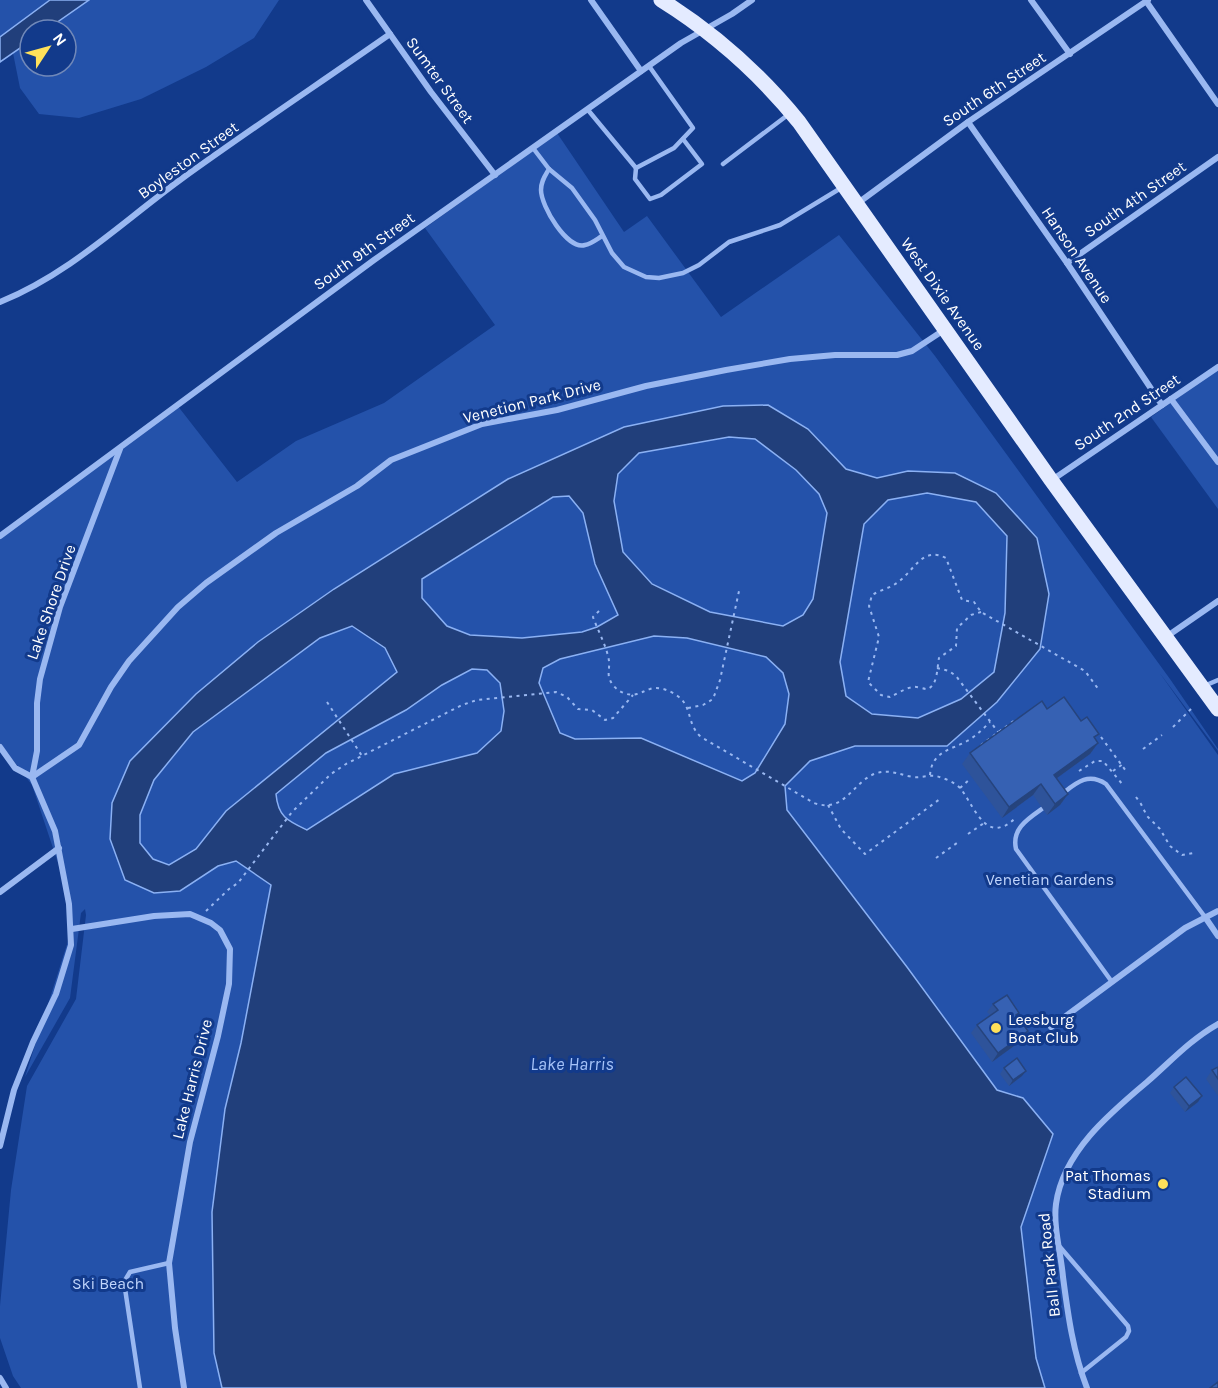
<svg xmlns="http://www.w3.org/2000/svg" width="1218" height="1388" font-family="Karla,sans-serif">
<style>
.green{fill:#2452aa}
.water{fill:#213f7b;stroke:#8bb1f4;stroke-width:1.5;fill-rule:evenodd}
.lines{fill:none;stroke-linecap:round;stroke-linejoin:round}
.path{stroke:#9ab8f1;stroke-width:2;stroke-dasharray:3 4.5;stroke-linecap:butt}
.lane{stroke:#9ab8f1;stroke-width:4.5}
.street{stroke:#9ab8f1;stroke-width:6}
.primary{stroke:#e4ebff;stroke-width:15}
.wall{fill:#2e539a}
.shaded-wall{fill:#26447d}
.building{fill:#3661b3;stroke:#26447d;stroke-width:1.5}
.poi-dot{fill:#ffe15a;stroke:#123a8b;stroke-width:2}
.labels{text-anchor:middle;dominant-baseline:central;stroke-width:6;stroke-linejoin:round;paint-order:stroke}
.street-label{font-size:16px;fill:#fff;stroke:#123a8b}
.park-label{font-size:16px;fill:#c0d5fc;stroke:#123a8b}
.poi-label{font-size:16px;fill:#fff;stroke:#123a8b;text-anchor:start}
.water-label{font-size:18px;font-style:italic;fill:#a6c3f8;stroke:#123a8b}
</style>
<rect width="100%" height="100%" fill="#123a8b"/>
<!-- green -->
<g class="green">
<path d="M0,0h50l-50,37z"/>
<path d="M89,0h190l-25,38 -48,29 -65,32 -62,19 -40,-4 -19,-26 -7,-35 17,-12v25h36v-36h-20z"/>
<path d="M557,133l67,99 23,-16 74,101 118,-82 96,121 235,323 48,70v2l-59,-79 59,83v633h-173l-9,-30 -15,-131 32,-93 -30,-36 -26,-8 -90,-123 -120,-157 -2,-24 25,-25 45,-15h93l92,-97 -44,-156 -88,-22 -31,7 -31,-9 -38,-40 -85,-23 -389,183 -76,53 -62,52 -84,109 -2,36 15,41 55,11 38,-25 19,-5 34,24 -30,158 -16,66 -13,103 2,141 8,35h-201l-8,-12 -13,-38v-32l11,-116 16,-104 49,-87 10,-84 -1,-6 -4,4 -11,85 -45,79 44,-139 -2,-48 -35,-105 -32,-42v-205l177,-133 60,77 59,-41 88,-38 111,-78 -70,-97z"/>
<path d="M1218,369v140l-67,-92z"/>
<path d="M729,437l26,2 41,31 23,24 8,19 -14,86 -10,16 -20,12 -73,-15 -58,-29 -29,-31 -9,-51 4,-27 21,-21z"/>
<path d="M927,493l49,9 31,34 -2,77 -11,59 -33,27 -43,19 -46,-4 -26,-18 -6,-34 24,-138 24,-24z"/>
<path d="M569,496l14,17 12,51 24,51 -22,12 -15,5 -60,6 -53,-3 -22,-9 -25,-28v-19l132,-82z"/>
<path d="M352,626l33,23 12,23 -171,139 -29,38 -28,17 -16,-7 -13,-16v-28l14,-35 39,-48 127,-94z"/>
<path d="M654,636l33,2 79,19 17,16 6,21 -4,30 -30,49 -12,8 -102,-43 -66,1 -15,-6 -21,-50 4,-15 17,-9z"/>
<path d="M472,669l15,1 13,13 4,28 -3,20 -25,22 -82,21 -87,56c-19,-10 -29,-12 -31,-36l50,-41 80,-43 36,-25z"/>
</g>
<!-- water -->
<g class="water">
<path d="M50,0h39l-43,30h-16v11l-30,21v-25z"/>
<path d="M768,405l40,24 38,40 31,9 31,-7 47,2 41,20 41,45 12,56 -9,55 -43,53 -50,44h-92l-45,15 -25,25 2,24 120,157 90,123 26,8 30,36 -32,93 15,131 9,30h-823l-8,-35 -2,-141 13,-103 16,-66 30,-158 -35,-24 -18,5 -38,25 -26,2 -29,-13 -15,-41 2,-36 18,-42 66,-67 62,-52 76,-53 174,-110 116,-52 99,-21zM729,437l26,2 41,31 23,24 8,19 -14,86 -10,16 -20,11 -73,-14 -58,-28 -29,-32 -9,-51 4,-27 21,-21zM927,493l49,9 31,34 -2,77 -11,59 -33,27 -43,19 -46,-4 -26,-18 -6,-34 24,-138 24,-24zM569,496l14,17 12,51 23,51 -21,12 -15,5 -60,6 -52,-3 -23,-9 -25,-28v-19l131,-82zM352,626l33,22 12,24 -171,139 -30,38 -27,16 -16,-6 -13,-16v-28l14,-35 39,-48 127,-94zM654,636l33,2 79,19 17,16 6,21 -4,30 -30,49 -13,8 -101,-43 -66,1 -15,-6 -21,-50 4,-15 17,-9zM472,669l15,1 13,13 4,28 -3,20 -24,22 -83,21 -87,56c-19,-9 -29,-13 -31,-36l50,-41 80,-43 36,-25z"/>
</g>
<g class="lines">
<!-- path -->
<g class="path">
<path d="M599,611l-6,6c5,14 14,30 16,44 1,6 -2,13 1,19 4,10 17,17 27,14 5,-1 8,-4 13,-5 8,-3 19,1 26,6 17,10 10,29 25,42l113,66c32,11 39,-23 63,-30 13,-4 23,2 36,4 7,1 15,-2 23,-1 8,2 18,6 24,12 10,11 22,46 41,39 6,-1 11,-6 16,-10"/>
<path d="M981,612l-10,3 -14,13 -1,18 -17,12c-2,9 -1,28 -12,31 -4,0 -10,-3 -14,-2 -8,1 -16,7 -23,10l-9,-2 -13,-13 11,-45 -10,-31 3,-11c8,-5 19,-7 26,-13 16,-11 24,-36 48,-24l16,42 12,2 7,10 104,59 14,19"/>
<path d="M937,668l12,3 7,5 42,56"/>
<path d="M327,702l35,54"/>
<path d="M688,708l15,-3 10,-6 7,-19 19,-89"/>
<path d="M1173,727l19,-19"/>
<path d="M1101,737l25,34"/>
<path d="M981,745l34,-25"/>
<path d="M1143,749l19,-14"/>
<path d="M1079,771l16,-10h8l20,24"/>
<path d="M1113,771l10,-7"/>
<path d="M930,775c2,-24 21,-25 37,-34 9,-5 16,-12 23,-19"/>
<path d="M960,788l11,-10"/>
<path d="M1136,797l5,7 6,12 13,13 10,17 12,9 11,-2"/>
<path d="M828,805l13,24 24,25 75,-55"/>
<path d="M968,834l16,-11"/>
<path d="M936,858l21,-15"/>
<path d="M206,911l23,-22 9,-6 54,-71 39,-38 15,-10 116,-59 15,-5 79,-8 11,5 11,12 14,1 13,10 8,-2 20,-23"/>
</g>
<!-- lane -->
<g class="lane">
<path d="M588,110l48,58 38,-20 19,-20 -44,-62"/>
<path d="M533,148l16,21 23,19 23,32 17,33 12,14 22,10 13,1 24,-5 16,-8 30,-23 51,-17 61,-37"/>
<path d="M723,164l66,-50"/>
<path d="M636,168l-1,11 15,20 11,-4 41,-31 -19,-25"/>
<path d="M549,169c-4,7 -8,12 -8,21 0,16 26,60 44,55 6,-1 12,-6 17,-9"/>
<path d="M1204,686l14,-6"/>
<path d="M1062,794c14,-11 26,-22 44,-10l99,133"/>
<path d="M1046,806c-15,11 -35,21 -30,43l96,133"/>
<path d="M1060,1247l68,79 1,5 -3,6 -45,36"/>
<path d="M140,1388l-16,-106 6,-10 39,-9"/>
</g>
<!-- street -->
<g class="street">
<path d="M366,0l65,92 64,83"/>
<path d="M591,0l50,71"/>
<path d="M1031,0l39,54"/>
<path d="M1146,1l72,103"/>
<path d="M968,122l99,141 95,142"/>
<path d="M858,203l110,-81 180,-122"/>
<path d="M1067,263l151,-106"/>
<path d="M0,302c69,-28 121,-79 180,-122 69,-50 140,-97 210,-146"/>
<path d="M1171,399l47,63"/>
<path d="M1052,480l166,-113"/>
<path d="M0,536l374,-276 307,-217 51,-29 20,-14"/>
<path d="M1166,637l52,-36"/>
<path d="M0,747l15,21 17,9 47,-32 32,-58 18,-26 49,-54 28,-24 70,-50 81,-47 34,-26 91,-36 75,-14 89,-24 80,-16 64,-11 45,-4h62l15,-4 32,-21"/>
<path d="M0,892l59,-44"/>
<path d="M1205,917l13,19"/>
<path d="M72,929l82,-13 36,-2 21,9 9,7 10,19 -1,35 -11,52 -28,106 -21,121 6,65 9,60"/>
<path d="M1051,1027l134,-99 33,-17"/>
<path d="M0,1146l14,-56 19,-48 23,-48 15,-49 -2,-41 -14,-73 -23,-54 5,-26v-48l3,-24 20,-72 60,-158"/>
<path d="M0,1378l6,10"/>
<path d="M1087,1388c-14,-36 -19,-73 -24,-111 -2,-24 -10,-50 -7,-73 7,-52 54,-91 91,-122 23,-20 44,-43 71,-58"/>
</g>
<!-- primary -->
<path class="primary" d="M661,0c53,33 99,74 138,122l252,358 167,229"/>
</g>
<!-- wall -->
<g class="wall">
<path d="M1047,709l34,12 17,22 -8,11 -33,24 11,16 -8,11 -13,10 -14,-20 -31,23 -40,-54 8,-11z"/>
<path d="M993,1004l26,9 -2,3 11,15 -6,9 -30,22 -21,-29 6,-8 13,-10 -3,-3z"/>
<path d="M1218,1067v29l-12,-17 6,-9z"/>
<path d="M1004,1068l18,8 -13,10 -9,-12z"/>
<path d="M1174,1087l24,15 -13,10 -15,-19z"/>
</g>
<!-- shaded-wall -->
<g class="shaded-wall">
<path d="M1098,743l-8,11 -44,32 8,-11z"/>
<path d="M1041,784l-8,11 -31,23 7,-11z"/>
<path d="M1068,794l-8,11 -13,10 8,-11z"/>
<path d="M1028,1031l-6,9 -30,22 6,-9z"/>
<path d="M1026,1071l-4,5 -13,10 4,-6z"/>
<path d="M1202,1096l-4,6 -13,10 4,-6z"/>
</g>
<!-- building -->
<g class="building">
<path d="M1064,697l17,24 6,-4 12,17 -5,3 4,6 -44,32 14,19 -13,10 -14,-20 -32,23 -39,-54 72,-52 5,8z"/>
<path d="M1007,995l12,18 -3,2 12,16 -30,22 -21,-28 21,-15 -5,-6z"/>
<path d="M1017,1058l9,13 -13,9 -9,-12z"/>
<path d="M1218,1067v12l-6,-9z"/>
<path d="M1186,1077l16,19 -13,10 -15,-19z"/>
<path d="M1218,1382v6h-8z"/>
</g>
<!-- markers -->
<g class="poi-dot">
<circle cx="996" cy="1028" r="6"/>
<circle cx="1163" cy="1184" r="6"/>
</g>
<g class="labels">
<!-- street labels -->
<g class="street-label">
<text transform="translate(440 80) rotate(54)">Sumter Street</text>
<text transform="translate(994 89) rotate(-34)">South 6th Street</text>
<text transform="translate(188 160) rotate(-36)">Boyleston Street</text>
<text transform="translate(1135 199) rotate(-35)">South 4th Street</text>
<text transform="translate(364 251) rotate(-36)">South 9th Street</text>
<text transform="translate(1077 255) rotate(56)">Hanson Avenue</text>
<text transform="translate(943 294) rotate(55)">West Dixie Avenue</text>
<text transform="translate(532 401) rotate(-14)">Venetion Park Drive</text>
<text transform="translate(1127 412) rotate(-34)">South 2nd Street</text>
<text transform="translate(51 602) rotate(-71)">Lake Shore Drive</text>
<text transform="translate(192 1079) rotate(-76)">Lake Harris Drive</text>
<text transform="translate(1049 1265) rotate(-96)">Ball Park Road</text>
</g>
<!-- park labels -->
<g class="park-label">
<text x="1050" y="879">Venetian Gardens</text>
<text x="108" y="1283">Ski Beach</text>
</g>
<!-- poi labels -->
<g class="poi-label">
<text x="1008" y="1019">Leesburg<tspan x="1008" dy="18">Boat Club</tspan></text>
<text x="1151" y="1175" text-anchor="end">Pat Thomas<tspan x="1151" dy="18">Stadium</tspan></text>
</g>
<!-- water labels -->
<g class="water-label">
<text x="572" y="1064">Lake Harris</text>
</g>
</g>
<!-- north arrow -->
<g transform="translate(48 48) rotate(54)"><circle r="28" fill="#123a8b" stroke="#7189b9" stroke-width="1.5"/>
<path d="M0-4.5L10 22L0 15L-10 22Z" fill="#ffe15a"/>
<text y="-9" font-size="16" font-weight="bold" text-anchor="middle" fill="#ffffff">N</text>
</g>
</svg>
